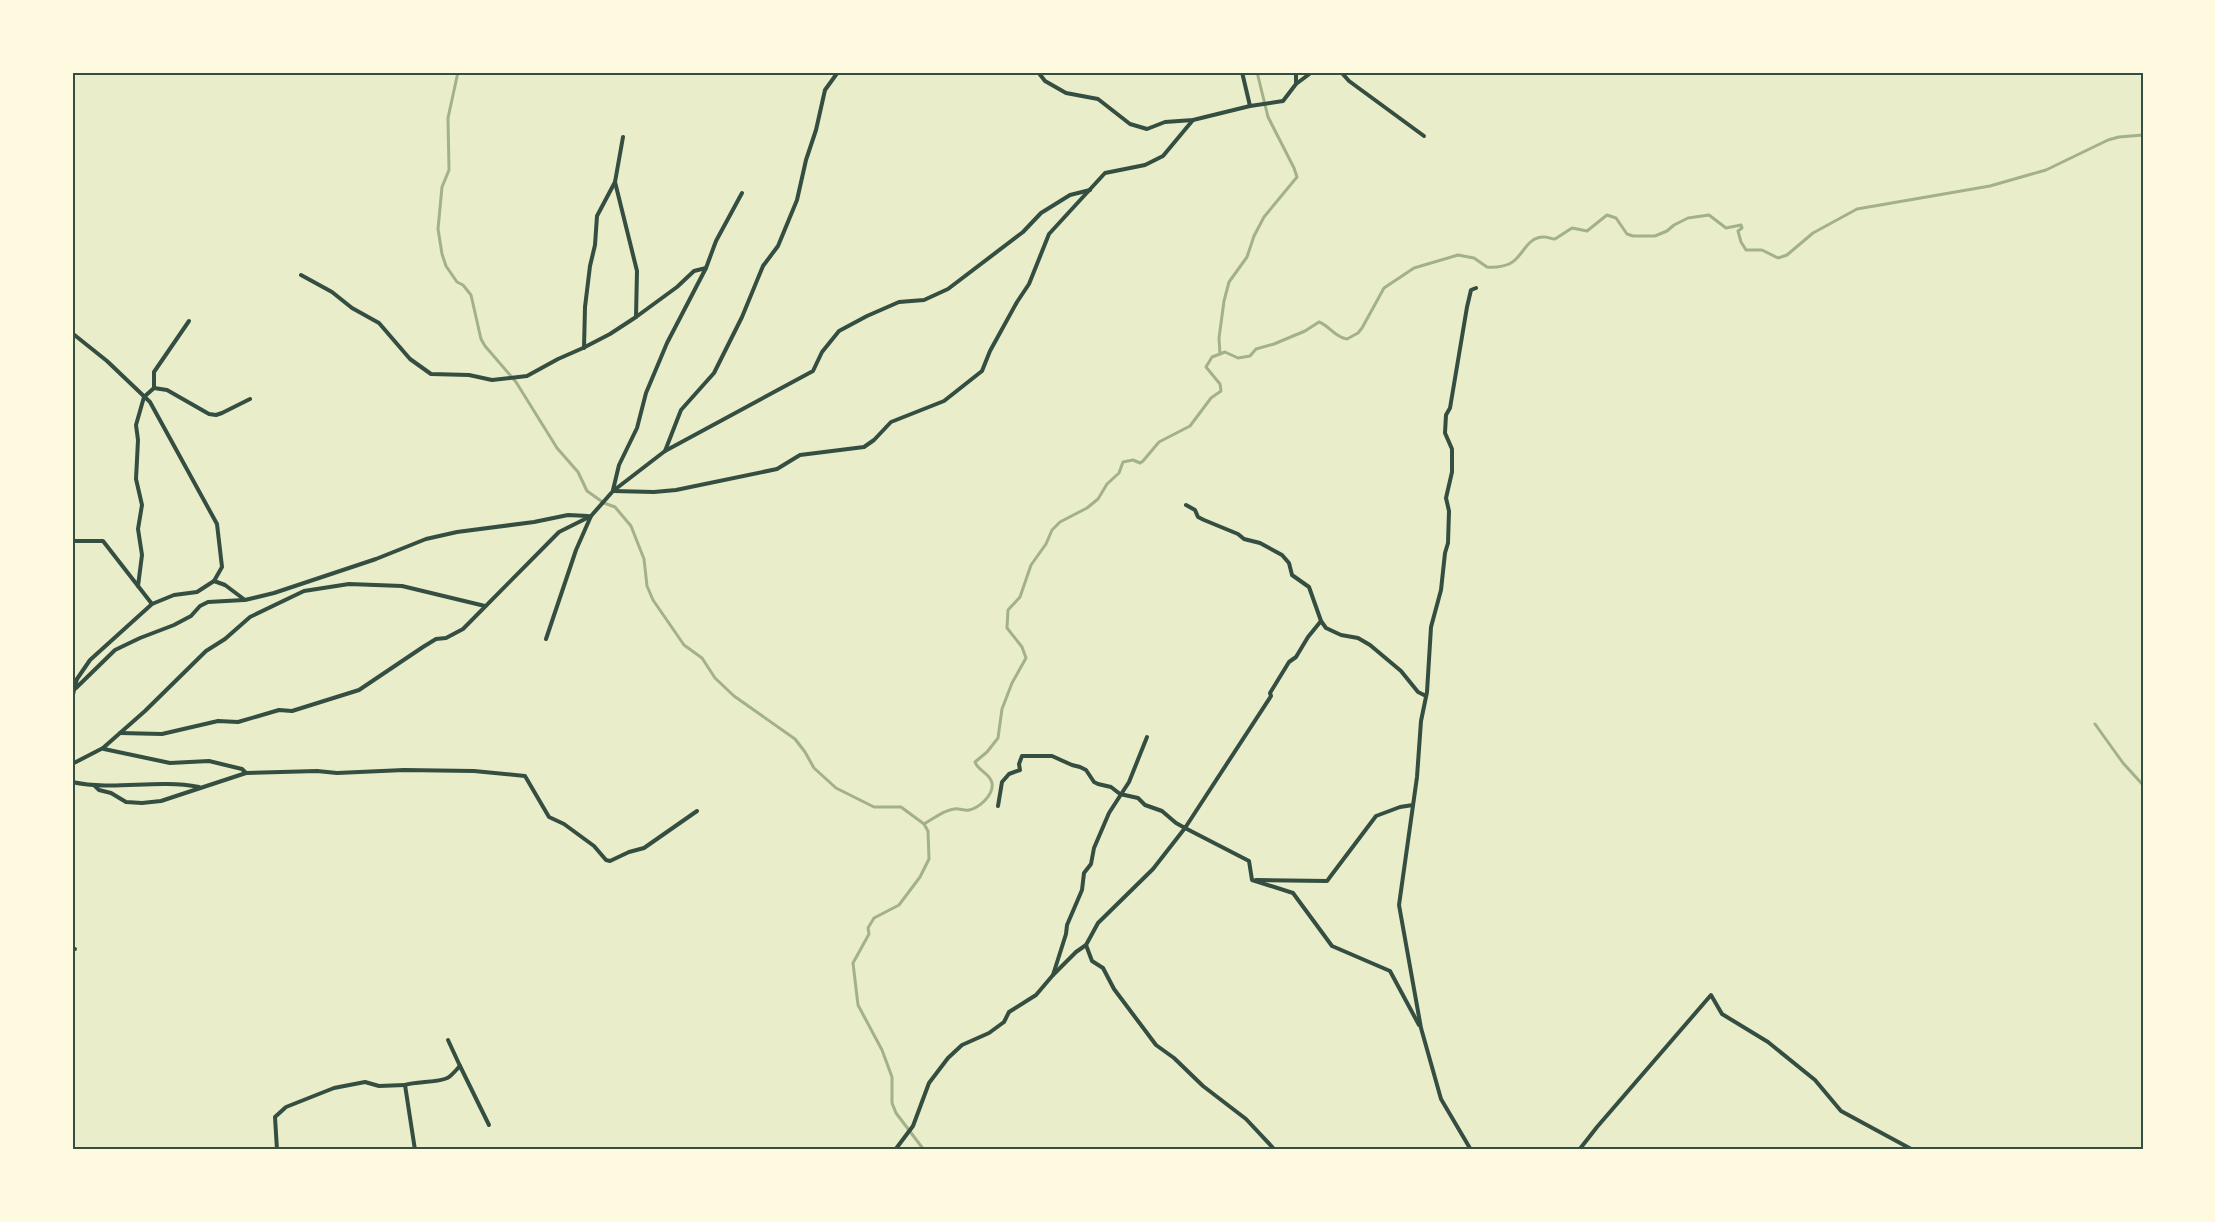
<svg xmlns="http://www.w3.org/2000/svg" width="2215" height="1222" font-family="'Golos Text',sans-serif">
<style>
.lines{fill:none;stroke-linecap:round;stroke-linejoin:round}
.stream{stroke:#a3b18a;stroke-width:3}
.minor{stroke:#344e41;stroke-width:4}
.neatline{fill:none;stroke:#344e41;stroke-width:2}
</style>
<rect width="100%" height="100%" fill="#e9edc9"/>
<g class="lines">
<!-- stream -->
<g class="stream">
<path d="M458,72l-10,46 1,52 -7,17 -4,42 4,25 4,12 11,16 6,3 8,10 10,44 4,7 31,36 41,66 21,24 9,19 17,12 11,4 16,19 13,33 3,27 6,14 31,45 18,13 13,20 19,18 61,43 10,13 9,16 22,20 38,19h27l23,17 4,7 1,28 -9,18 -21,28 -25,13 -6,10 1,6 -16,29 5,42 24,45 10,27v26l4,10 28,37"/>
<path d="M1220,354l-1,-16 5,-37 5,-19 18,-25 7,-21 10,-19 33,-40 -3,-9 -26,-51 -11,-45"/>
<path d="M2095,724l28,39 20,22"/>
<path d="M924,824c9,-5 20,-14 30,-15 5,-1 10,2 15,1 10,-2 25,-15 23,-27 -2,-10 -14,-12 -17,-21l12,-10 11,-14 4,-29 10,-26 14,-25 -4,-11 -15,-19 1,-18 12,-13 11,-32 15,-21 6,-14 8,-8 27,-14 11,-9 9,-15 12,-11 4,-11 10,-2 7,3 3,-2 16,-19 31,-16 21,-28 10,-7 -1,-7 -14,-17 6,-10 13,-5 13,6 12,-2 6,-7 18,-5 31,-13 14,-9c11,4 15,15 28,17l11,-6 4,-5 22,-40 30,-20 44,-13 16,3 13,9c9,1 22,-1 28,-7 10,-9 14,-24 30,-23 3,0 6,2 10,2l17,-11 15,3 20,-16 9,3 11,16 6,2h22l12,-5 7,-6 14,-7 21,-3 17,13 15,-3 1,3 -4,3 3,11 5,8h16l16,8 9,-3 26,-22 44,-24 133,-23 56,-16 62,-30 11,-3 24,-2"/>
</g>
<!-- minor -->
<g class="minor">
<path d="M1038,72l7,9 21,12 32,6 32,25 17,5 18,-7 28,-2 57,-14 33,-5 13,-17 16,-12"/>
<path d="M1242,72l8,34"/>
<path d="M1296,72v11"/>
<path d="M1341,72l8,9 75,55"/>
<path d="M623,137l-8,45 22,89 -1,46"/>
<path d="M301,275l31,17 20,16 27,15 31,36 21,15 38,1 23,5 35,-4 31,-17 25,-11 27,-14 26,-17 41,-30 17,-16 12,-3"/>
<path d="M72,333l35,28 43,41 67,122 5,43 -8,14 -17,11 -23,3 -22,9 -62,56 -13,19 -5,19"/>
<path d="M584,348l1,-41 5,-41 5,-21 2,-29 18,-34"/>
<path d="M154,388v-16l35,-51"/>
<path d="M665,451l16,-41 33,-37 28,-56 21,-51 15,-20 19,-46 9,-40 10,-30 9,-40 13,-18"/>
<path d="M613,490l6,-25 18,-37 9,-35 21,-50 39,-75 10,-27 26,-48"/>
<path d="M613,491l41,1 22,-2 101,-21 23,-14 64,-8 10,-7 17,-18 53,-21 38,-30 8,-20 27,-49 12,-18 20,-50 56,-61 40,-8 18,-9 30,-36"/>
<path d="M1186,505l9,5 3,7 6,3 34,14 6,5 16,4 22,12 7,8 3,12 17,12 12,34 5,7 15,7 17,3 12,7 31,26 17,21 8,4"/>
<path d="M72,541h31l49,63"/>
<path d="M214,581l11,4 20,15 29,-7 102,-34 50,-20 31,-7 77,-10 34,-7 20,1"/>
<path d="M138,586l4,-31 -4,-26 4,-24 -6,-26 2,-39 -2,-15 8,-28 10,-9 13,2 42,24 7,1 6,-2 28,-14"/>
<path d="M546,639l30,-89 15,-34 22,-25 52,-40 148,-80 9,-19 17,-21 28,-15 32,-14 25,-2 24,-11 75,-57 18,-19 29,-18 20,-5"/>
<path d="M76,688l39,-38 25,-12 34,-13 17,-9 9,-10 8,-4 36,-2"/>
<path d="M120,733l42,1 56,-13 20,1 41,-12 13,1 67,-21 64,-43 13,-8 10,-1 17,-9 96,-97 32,-16"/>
<path d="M104,749l66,14 39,-2 33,8 4,4"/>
<path d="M72,764l31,-16 42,-37 61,-60 19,-12 25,-22 54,-26 45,-7 53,2 83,20"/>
<path d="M72,782c43,9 83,-3 127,5"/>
<path d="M94,785l5,5 12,3 15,9 16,1 19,-2 85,-28 71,-2 20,2 67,-3 70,1 51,5 24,41 15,7 30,22 12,14 4,1 19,-9 15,-4 53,-37"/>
<path d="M998,806l4,-24 7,-8 11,-4 -1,-6 3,-8h30l20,9 8,2 6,3 8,12 4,2 13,3 9,7 18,4 7,7 17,6 14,12 9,5 86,-132 -1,-3 19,-31 7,-5 12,-20 13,-16"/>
<path d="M1256,880l71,1 49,-65 24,-9 13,-2"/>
<path d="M1086,945l6,16 11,7 11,21 42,56 18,13 29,28 43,33 29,31"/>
<path d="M72,949h3"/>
<path d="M1053,975l23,-23 10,-7 12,-22 55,-54 32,-41 64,33 3,19 41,13 39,53 58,25 29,54"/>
<path d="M448,1040l12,26"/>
<path d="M277,1150l-2,-33 11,-10 48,-19 31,-6 14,4 26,-1"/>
<path d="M415,1150l-10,-65c12,-4 36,-2 44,-8 4,-3 8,-8 11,-11l29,59"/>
<path d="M895,1150l18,-24 16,-43 19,-25 14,-13 27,-12 15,-11 5,-10 27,-17 17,-20 13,-41 1,-9 15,-35 2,-17 7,-9 3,-16 15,-35 20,-31 18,-45"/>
<path d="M1471,1150l-30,-51 -20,-71 -22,-123 18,-128 4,-56 6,-29 4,-65 10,-37 4,-37 3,-10 1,-32 -3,-13 6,-26v-23l-7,-16 1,-18 4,-7 17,-101 4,-17 5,-2"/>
<path d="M1579,1150l18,-23 114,-132 11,19 46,28 47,38 26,31 72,39"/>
</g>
</g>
<!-- border -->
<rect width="2215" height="1222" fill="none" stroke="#fefae0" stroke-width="147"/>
<rect x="74" y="74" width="2068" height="1074" class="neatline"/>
</svg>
